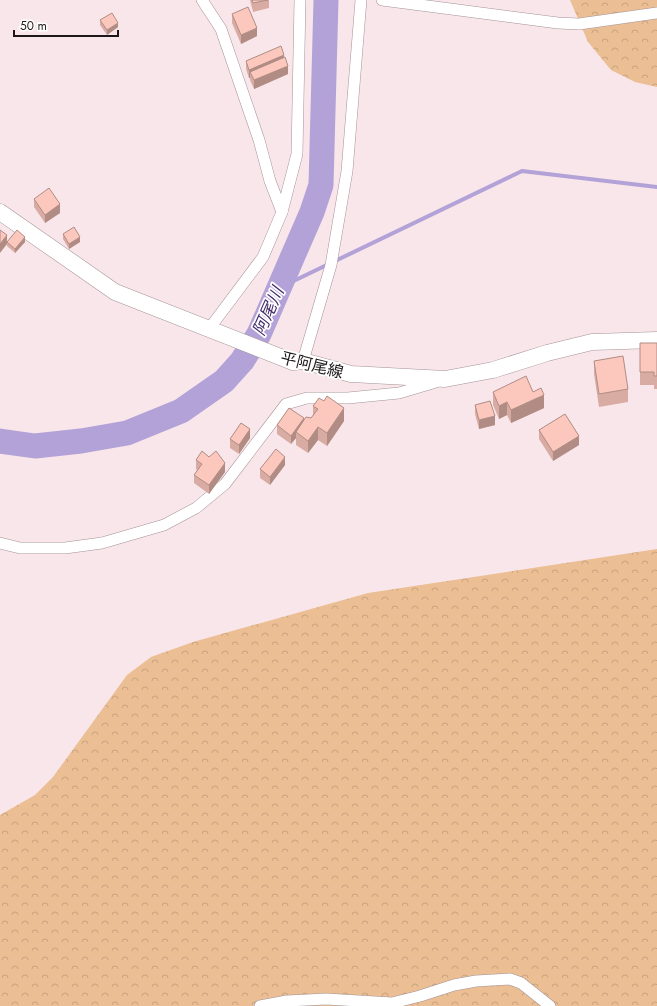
<svg xmlns="http://www.w3.org/2000/svg" width="657" height="1006" font-family="Jost,'Noto Sans JP',sans-serif">
<style>
.forest{fill:url(#forest-crowns)}
.lines{fill:none;stroke-linecap:round;stroke-linejoin:round}
.stream{stroke:#b3a2d7;stroke-width:4}
.river{stroke:#b3a2d7;stroke-width:25}
.street-casing{stroke:#a49397;stroke-width:12}
.secondary-casing{stroke:#a49397;stroke-width:17}
.street{stroke:#fff;stroke-width:11}
.secondary{stroke:#fff;stroke-width:16}
.wall{fill:#d9aca3}
.shaded-wall{fill:#b08c84}
.building{fill:#fcc8bd;stroke:#b08c84}
.labels{text-anchor:middle;dominant-baseline:central;stroke-width:3.5;stroke-linejoin:round;paint-order:stroke}
.street-label{font-size:16px;fill:#1d1718;stroke:#fff}
.water-label{font-size:17px;font-style:italic;fill:#442b6a;stroke:#fff}
</style>
<defs>
<pattern id="forest-crowns" width="20" height="18" patternUnits="userSpaceOnUse"><rect width="20" height="18" fill="#ebbe94"/><path d="M2 6a3 3 0 1 1 6 0M12 15a3 3 0 1 1 6 0" fill="none" stroke="#c9a37f"/></pattern>
</defs>
<rect width="100%" height="100%" fill="#f9e6ea"/>
<!-- forest -->
<g class="forest">
<path d="M570,0h87v87l-22,-5 -24,-12 -23,-28z"/>
<path d="M657,549v457h-657v-191l35,-20 18,-18 74,-102 24,-18 42,-15 175,-49z"/>
</g>
<g class="lines">
<!-- stream -->
<path class="stream" d="M279,288l243,-117 135,16"/>
<!-- river -->
<path class="river" d="M0,441l35,5 46,-5 46,-8 54,-22 43,-30 18,-20 17,-27 53,-122 9,-27 5,-185"/>
<!-- street casing -->
<g class="street-casing">
<g id="street">
<path d="M202,0l19,29 38,111 11,41 12,31"/>
<path d="M382,0l176,23 21,1 78,-11"/>
<path d="M209,329l54,-72 19,-45 15,-58 3,-154"/>
<path d="M303,361l28,-96 16,-94 14,-171"/>
<path d="M0,543l20,5h45l37,-5 62,-18 32,-17 29,-24 61,-80 21,-6h41l51,-5 37,-11"/>
<path d="M260,1006l27,-5 39,-2 66,4 28,-7 34,-11 22,-4 34,-2 11,4 29,23"/>
</g>
</g>
<!-- secondary casing -->
<g class="secondary-casing">
<path id="secondary" d="M0,212l115,80 178,70 10,-1 48,13 94,5 48,-9 54,-17 45,-11 65,-2"/>
</g>
<!-- street -->
<use href="#street" class="street"/>
<!-- secondary -->
<use href="#secondary" class="secondary"/>
</g>
<!-- wall -->
<g class="wall">
<path d="M250,0h19v8l-16,4z"/>
<path d="M232,14l25,22 -16,8 -9,-21z"/>
<path d="M100,20l18,7 -11,8 -7,-10z"/>
<path d="M284,57l4,17 -34,15 -4,-9v-2h-1l-3,-9v-8z"/>
<path d="M34,199l26,14 -15,10 -11,-16z"/>
<path d="M63,234l17,8 -11,7 -6,-10z"/>
<path d="M7,242h18l-10,11 -8,-7z"/>
<path d="M640,343h17v46h-3v-4h-14z"/>
<path d="M594,361l34,28v13l-29,5 -5,-33z"/>
<path d="M493,392h40l11,16 -33,15 -4,-8 -8,4 -6,-14z"/>
<path d="M475,405l20,20 -16,4 -4,-15z"/>
<path d="M313,406l31,15 -17,25 -9,-6 -10,13 -12,-8v-7l-5,6 -14,-10v-9l27,-4 7,-3 2,-3z"/>
<path d="M539,430l40,15 -26,16 -14,-22z"/>
<path d="M250,438l-11,16 -9,-6v-9z"/>
<path d="M196,460l29,12 -16,22 -15,-11v-8l3,-5 -1,-1z"/>
<path d="M285,465l-15,20 -10,-7v-9z"/>
</g>
<!-- shaded-wall -->
<g class="shaded-wall">
<path d="M118,23v4l-11,8v-5z"/>
<path d="M257,28v8l-16,8v-9z"/>
<path d="M284,55v9l-34,8v6h-1v-8z"/>
<path d="M288,66v8l-34,15v-9z"/>
<path d="M60,204v9l-15,10v-8z"/>
<path d="M7,235v9l-7,9v-9z"/>
<path d="M25,237v5l-10,11v-4z"/>
<path d="M80,237v5l-11,7v-5z"/>
<path d="M544,395v13l-33,15v-13z"/>
<path d="M507,402v13l-8,4v-13z"/>
<path d="M344,408v13l-17,25v-13z"/>
<path d="M495,416v9l-16,4v-9z"/>
<path d="M304,418v8l-8,6v6l-5,6v-8z"/>
<path d="M318,427v13l-10,13v-12z"/>
<path d="M250,429v9l-11,16v-9z"/>
<path d="M579,436v9l-26,16v-9z"/>
<path d="M285,457v8l-15,20v-8z"/>
<path d="M225,463v9l-16,22v-9z"/>
</g>
<!-- building -->
<g class="building">
<path d="M252,0h16l-15,3z"/>
<path d="M248,7l9,21 -16,7 -9,-21z"/>
<path d="M112,13l6,10 -11,7 -7,-10z"/>
<path d="M281,46l3,9 -35,15 -3,-9z"/>
<path d="M285,57l3,9 -34,14 -4,-8z"/>
<path d="M49,188l11,16 -15,11 -11,-16z"/>
<path d="M74,227l6,10 -11,7 -6,-10z"/>
<path d="M0,230l7,5 -7,9z"/>
<path d="M17,230l8,7 -10,12 -8,-7z"/>
<path d="M640,343h17v33h-3v-4h-14z"/>
<path d="M623,356l5,33 -29,5 -5,-33z"/>
<path d="M526,376l7,16 8,-4 3,7 -33,15 -4,-8 -8,4 -6,-14z"/>
<path d="M327,396l17,12 -17,25 -9,-6 -10,14 -12,-9 10,-15 5,1 7,-9 -5,-3 6,-8 5,3z"/>
<path d="M490,401l5,15 -16,4 -4,-15z"/>
<path d="M289,408l15,10 -13,18 -14,-11z"/>
<path d="M565,414l14,22 -26,16 -14,-22z"/>
<path d="M241,423l9,6 -11,16 -9,-6z"/>
<path d="M276,449l9,8 -15,20 -10,-8z"/>
<path d="M202,451l7,6 7,-6 9,12 -16,22 -15,-10 8,-11 -6,-4z"/>
</g>
<g class="labels">
<!-- street labels -->
<g class="street-label">
<text transform="translate(312 365) rotate(14)">平阿尾線</text>
</g>
<!-- water labels -->
<g class="water-label">
<text transform="translate(268 311) rotate(-66)">阿尾川</text>
</g>
</g>
<!-- scale -->
<path d="M14 30v6h104v-6" fill="none" stroke="#1d1718" stroke-width="2"/>
<text x="20" y="30" font-size="12" fill="#1d1718" stroke="#ffffff" stroke-width="3" paint-order="stroke">50 m</text>
</svg>
